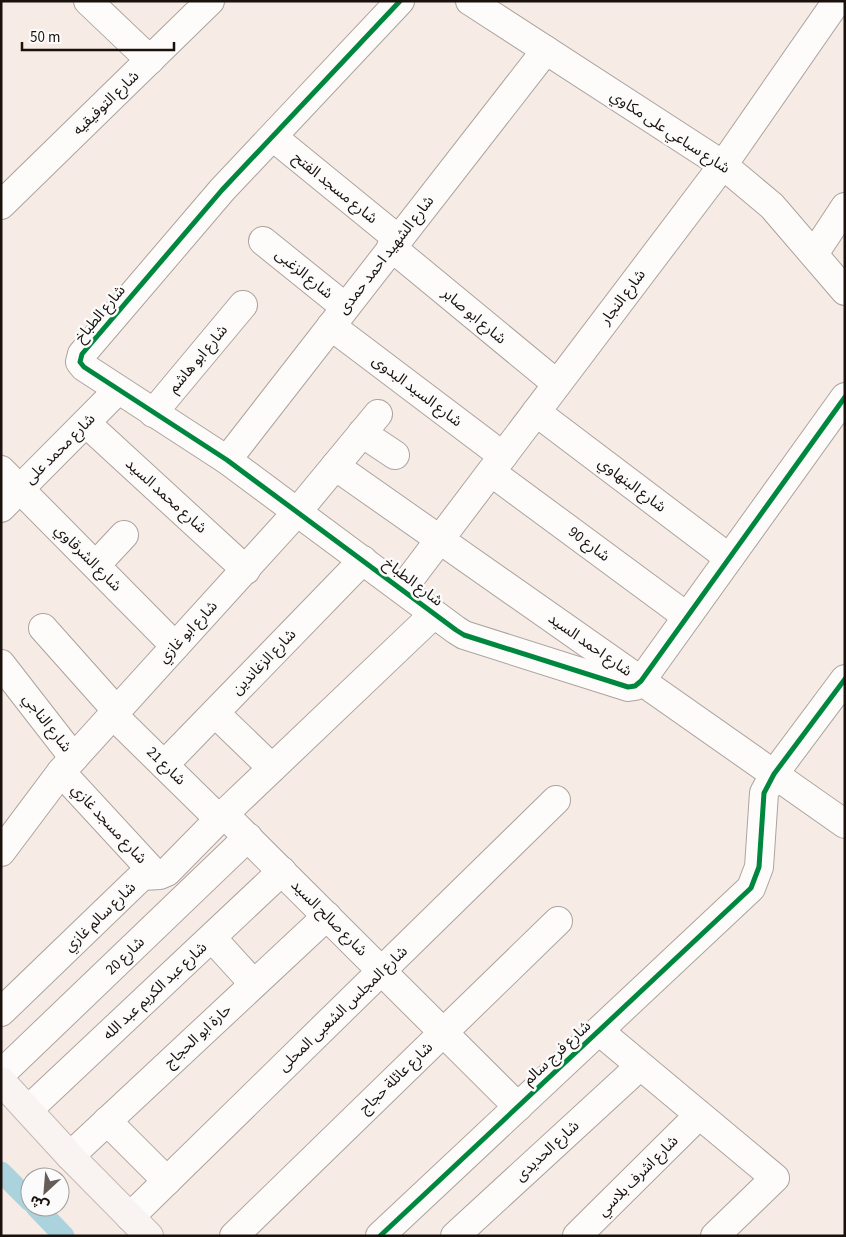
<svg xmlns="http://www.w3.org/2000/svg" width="846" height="1237" font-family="'Source Sans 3','Noto Sans Arabic',sans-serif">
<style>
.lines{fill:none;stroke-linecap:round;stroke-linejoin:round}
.canal{stroke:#aad3dd;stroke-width:21}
.minor-casing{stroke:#aca39e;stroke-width:30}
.major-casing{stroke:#c5b8b4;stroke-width:30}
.minor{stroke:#fefcfb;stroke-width:28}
.major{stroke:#f9f3f1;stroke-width:28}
.cycleway-casing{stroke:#fbfbfb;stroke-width:8}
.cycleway{stroke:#00873e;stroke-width:5}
.labels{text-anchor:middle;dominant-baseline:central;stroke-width:5;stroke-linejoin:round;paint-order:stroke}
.street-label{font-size:15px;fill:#1a110c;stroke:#fbfbfb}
</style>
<rect width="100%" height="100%" fill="#f6ebe5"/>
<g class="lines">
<!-- canal -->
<g class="canal">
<path d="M1,1172l29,29"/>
<path d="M36,1207l28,29"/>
</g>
<!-- minor casing -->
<g class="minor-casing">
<g id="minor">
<path d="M88,1l62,59"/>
<path d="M400,1l-178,189 -140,164 -2,8 4,5 143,93 229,170 8,5 164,52 7,-1 6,-5 204,-284"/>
<path d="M470,1l253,164 49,41 73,85"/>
<path d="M273,137l125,102"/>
<path d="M1,205l209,-204"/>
<path d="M263,241l82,66"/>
<path d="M391,247l166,137"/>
<path d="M814,254l31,-47"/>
<path d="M331,326l172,130"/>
<path d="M536,412l193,146"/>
<path d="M153,413l90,-108"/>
<path d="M86,423l160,147"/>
<path d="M362,433l33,22"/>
<path d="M227,460l319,-410"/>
<path d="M335,466l510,358"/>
<path d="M1,470l174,176"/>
<path d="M491,472l195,144"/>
<path d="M1,508l117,-118"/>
<path d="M96,565l28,-30"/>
<path d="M403,588l320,-423 114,-164"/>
<path d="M43,628l73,82"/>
<path d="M1,664l73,94"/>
<path d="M215,713l57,55"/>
<path d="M112,714l107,105"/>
<path d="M164,765l199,-205"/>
<path d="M61,772l95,103"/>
<path d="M224,814l294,293"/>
<path d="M1,852l60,-80 237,-261 80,-97"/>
<path d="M212,938l42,46"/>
<path d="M1,1012l141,-136 18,-1 7,-3 57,-58 210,-200"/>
<path d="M599,1031l176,147 -60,58"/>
<path d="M1,1074l247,-237"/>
<path d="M28,1110l254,-239"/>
<path d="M107,1121l60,60"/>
<path d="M70,1156l257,-240"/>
<path d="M130,1217l426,-417"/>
<path d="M234,1236l324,-315"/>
<path d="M380,1236l371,-348 8,-21 5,-74 10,-19 71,-95"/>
<path d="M455,1236l185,-170"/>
<path d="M577,1236l122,-121"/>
</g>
</g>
<!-- major casing -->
<g class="major-casing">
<path id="major" d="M1,1081l69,75 79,80"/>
</g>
<!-- minor -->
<use href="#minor" class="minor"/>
<!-- major -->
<use href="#major" class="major"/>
<!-- cycleway casing -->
<g class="cycleway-casing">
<g id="cycleway">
<path d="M400,1l-178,189 -140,164 -2,8 4,5 143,93 229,170 8,5 164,52 7,-1 6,-5 204,-284"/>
<path d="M380,1236l371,-348 8,-21 5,-74 10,-19 71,-95"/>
</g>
</g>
<!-- cycleway -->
<use href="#cycleway" class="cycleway"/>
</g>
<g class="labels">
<!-- street labels -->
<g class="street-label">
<text transform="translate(106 103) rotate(-44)">شارع التوفيقيه</text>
<text transform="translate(670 132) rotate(33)">شارع سباعي على مكاوي</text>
<text transform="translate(335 188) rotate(39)">شارع مسجد الفتح</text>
<text transform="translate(386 255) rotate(-52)">شارع الشهيد احمد حمدى</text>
<text transform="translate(304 274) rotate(39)">شارع الزغبى</text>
<text transform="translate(623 297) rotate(-53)">شارع النجار</text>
<text transform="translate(100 314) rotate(-50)">شارع الطباخ</text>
<text transform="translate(474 316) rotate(40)">شارع ابو صابر</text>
<text transform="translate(198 359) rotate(-50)">شارع ابو هاشم</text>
<text transform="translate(417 391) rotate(37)">شارع السيد البدوى</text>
<text transform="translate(60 449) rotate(-45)">شارع محمد على</text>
<text transform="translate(632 485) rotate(37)">شارع البنهاوي</text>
<text transform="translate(166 496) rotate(42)">شارع محمد السيد</text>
<text transform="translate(589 544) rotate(37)">شارع 90</text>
<text transform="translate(88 558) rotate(45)">شارع الشرقاوي</text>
<text transform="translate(413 582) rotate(37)">شارع الطباخ</text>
<text transform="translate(188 632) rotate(-47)">شارع ابو غازي</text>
<text transform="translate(590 645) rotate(35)">شارع احمد السيد</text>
<text transform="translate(264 662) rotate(-46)">شارع الزغاندين</text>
<text transform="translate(47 723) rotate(52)">شارع الناجي</text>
<text transform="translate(166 766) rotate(44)">شارع 21</text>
<text transform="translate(109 824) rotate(47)">شارع مسجد غازي</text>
<text transform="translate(100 917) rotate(-44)">شارع سالم غازي</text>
<text transform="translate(329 918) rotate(45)">شارع صالح السيد</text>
<text transform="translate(125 956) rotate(-44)">شارع 20</text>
<text transform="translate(155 991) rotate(-43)">شارع عبد الكريم عبد الله</text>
<text transform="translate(343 1009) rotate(-44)">شارع المجلس الشعبى المحلى</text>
<text transform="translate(198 1036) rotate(-43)">حارة ابو الحجاج</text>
<text transform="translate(557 1053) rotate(-43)">شارع فرج سالم</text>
<text transform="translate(396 1078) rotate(-44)">شارع عائلة حجاج</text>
<text transform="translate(547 1151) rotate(-43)">شارع الحديدى</text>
<text transform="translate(638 1176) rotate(-45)">شارع اشرف بلاسي</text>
</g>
</g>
<!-- border -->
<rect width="846" height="1237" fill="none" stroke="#1a110c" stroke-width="5"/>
<!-- north arrow -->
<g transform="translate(45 1192) rotate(206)"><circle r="24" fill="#fbfbfb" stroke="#a19d9b"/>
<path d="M0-4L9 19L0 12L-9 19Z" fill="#675d58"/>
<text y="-8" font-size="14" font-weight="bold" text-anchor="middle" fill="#1a110c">ش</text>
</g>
<!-- scale -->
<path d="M22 42v8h152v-8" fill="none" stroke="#1a110c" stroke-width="2.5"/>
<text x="30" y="42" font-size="15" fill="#1a110c" stroke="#fbfbfb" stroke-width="4" paint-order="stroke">50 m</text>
</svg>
